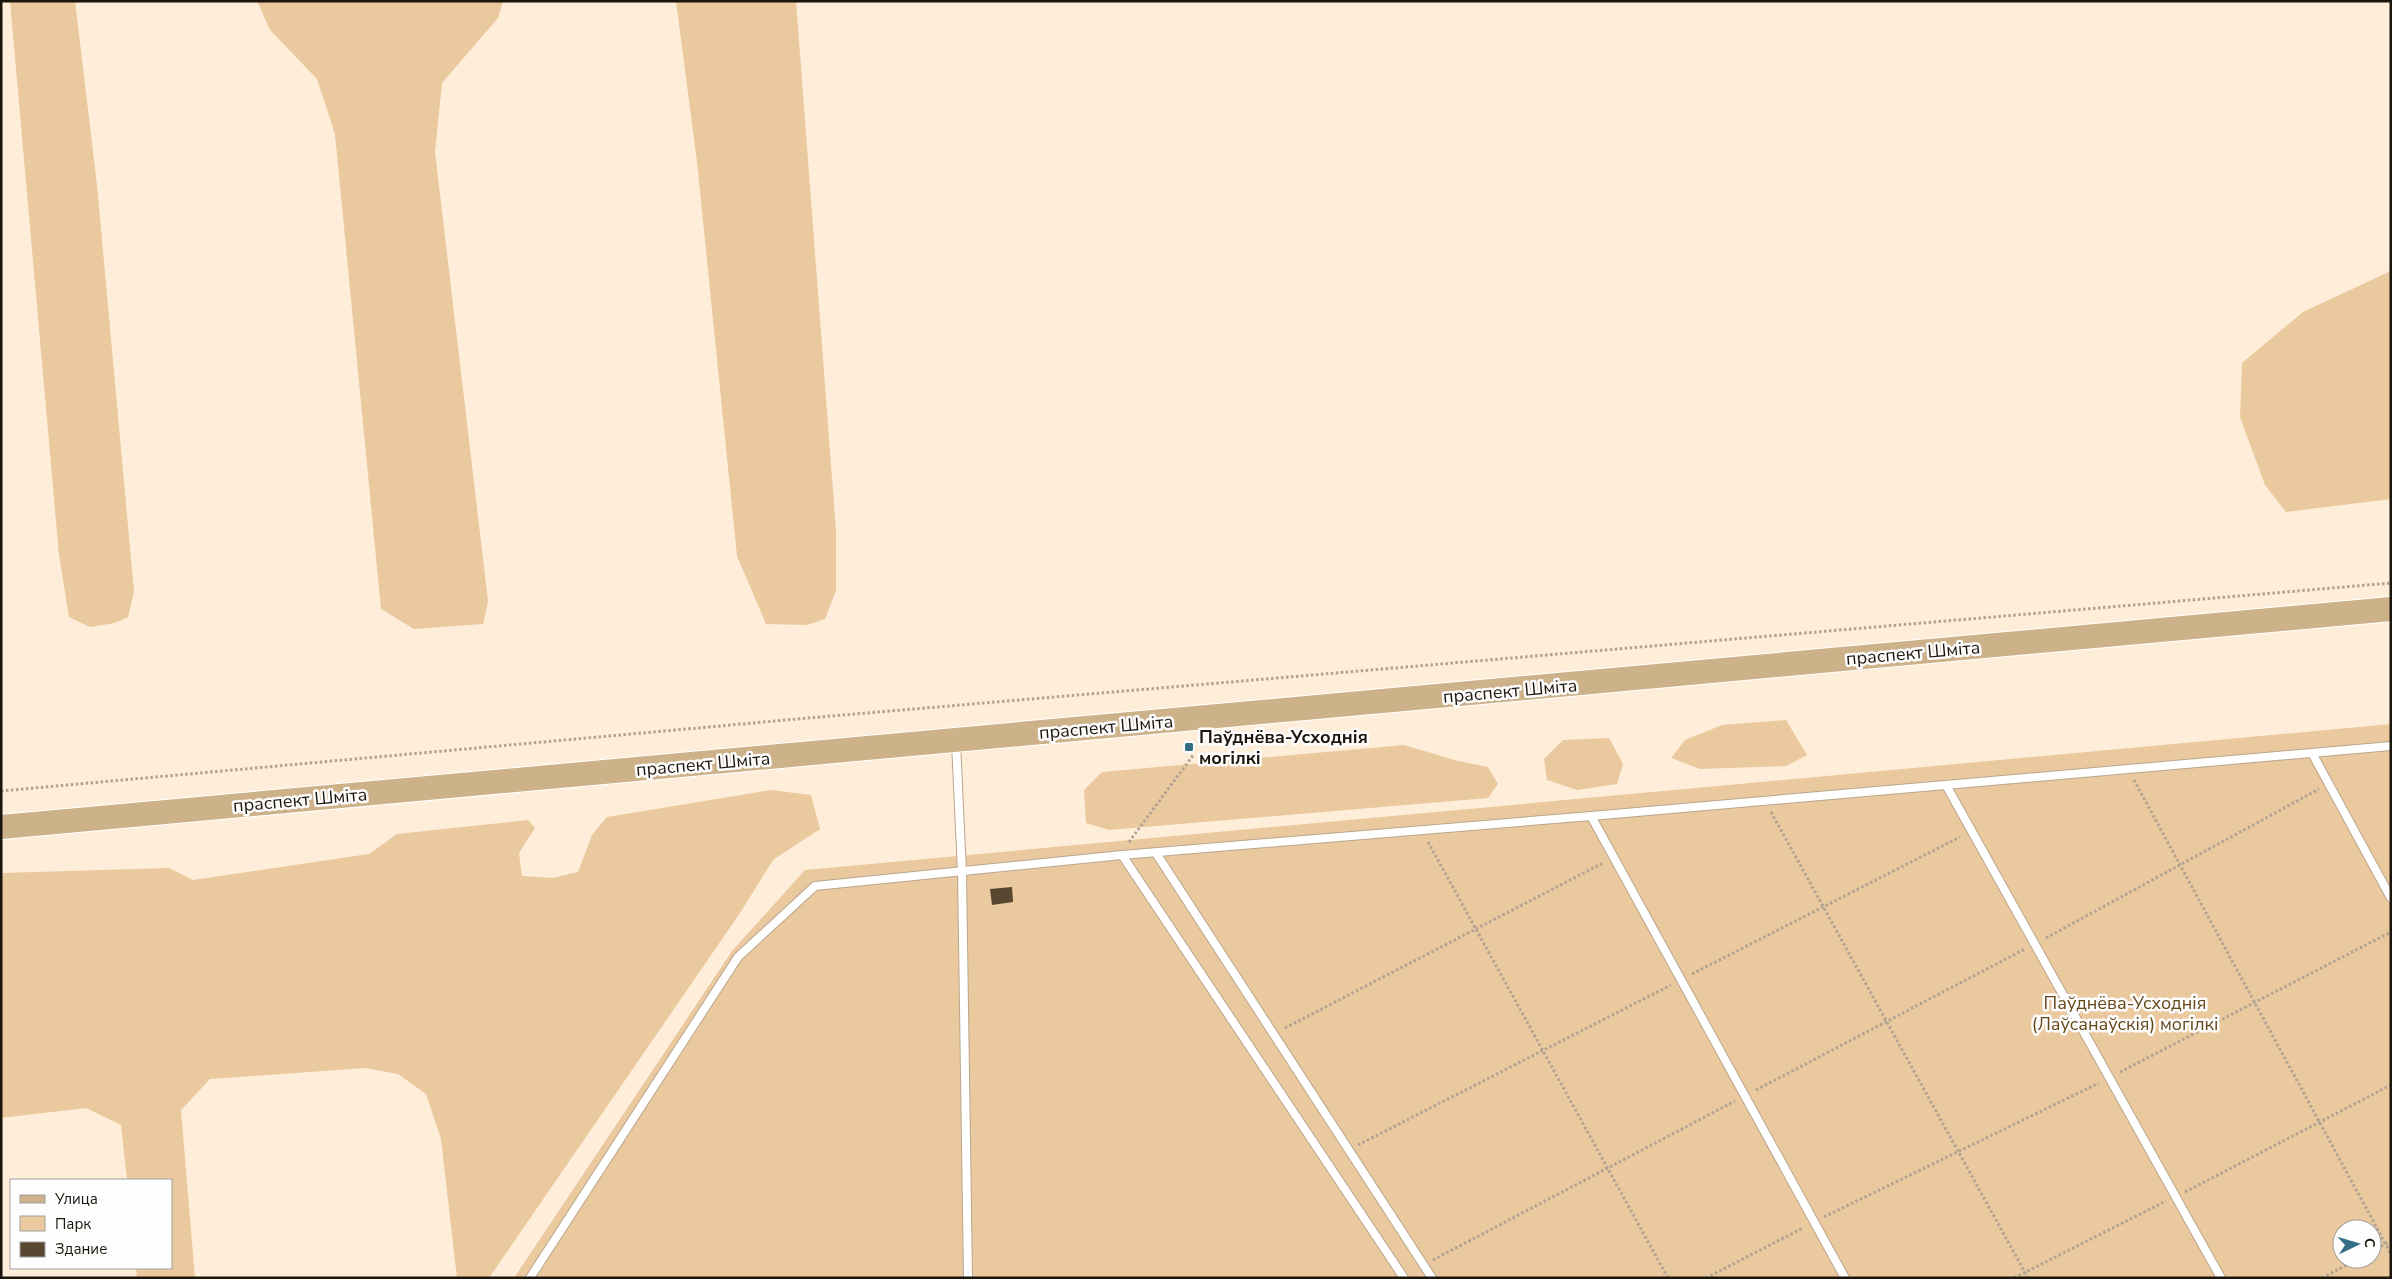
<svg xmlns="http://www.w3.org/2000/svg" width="2392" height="1279" font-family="'Nunito Sans',sans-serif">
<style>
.green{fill:#eac99e;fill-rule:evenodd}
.building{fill:#584731}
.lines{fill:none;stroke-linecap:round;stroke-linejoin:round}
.service-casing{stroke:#baa68d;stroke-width:10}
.primary-casing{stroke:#fff;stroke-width:26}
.path{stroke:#b1a392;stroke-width:3;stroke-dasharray:2.5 2.5;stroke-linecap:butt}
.service{stroke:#fff;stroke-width:8}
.primary{stroke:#cdb189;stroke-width:24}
.poi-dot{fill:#336e86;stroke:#fdfdfd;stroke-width:2}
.labels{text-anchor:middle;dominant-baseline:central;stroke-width:5;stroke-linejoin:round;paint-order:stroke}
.street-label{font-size:18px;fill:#1c150b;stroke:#fdfdfd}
.poi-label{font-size:18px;font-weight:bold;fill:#1c150b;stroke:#fdfdfd;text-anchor:start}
.park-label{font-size:18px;fill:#65471a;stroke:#fdfdfd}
</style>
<rect width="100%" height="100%" fill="#feedd8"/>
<!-- green -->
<g class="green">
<path d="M10,1h65l22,184 37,407 -6,25 -13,6 -25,4 -21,-10 -10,-62z"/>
<path d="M257,1h246l-5,17 -56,65 -7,69 53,449 -5,23 -69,5 -33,-20 -46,-475 -18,-55 -47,-49z"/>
<path d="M676,1h120l40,530v59l-11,29 -18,6 -41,-1 -29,-68 -40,-394z"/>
<path d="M2391,271v228l-105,13 -21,-27 -25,-68 2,-54 61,-51z"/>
<path d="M1786,720l21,35 -21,11 -86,3 -29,-11 14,-18 37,-15z"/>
<path d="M2391,724v554h-1877l218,-327 73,-81zM2342,1229h30v30h-30z"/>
<path d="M1609,738l14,26 -6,20 -40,6 -30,-10 -3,-21 19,-19z"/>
<path d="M1404,745l54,16 30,6 10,17 -10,14 -379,32 -23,-7 -2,-33 18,-18z"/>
<path d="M771,790l40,5 9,34 -47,31 -33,53 -251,365h-32l-16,-139 -15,-45 -28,-20 -33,-6 -155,11 -29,31 14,168h-58l-1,-10h35v-88h-44l-6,-55 -35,-17 -85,10v-245l168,-5 24,12 176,-26 28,-20 131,-14 7,8 -16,25 3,23 31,2 25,-6 14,-37 15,-18z"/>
</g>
<!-- building -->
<path class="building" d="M1012,887l1,15 -21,3 -2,-16z"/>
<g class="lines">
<!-- service casing -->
<g class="service-casing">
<g id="service">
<path d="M956,743l6,129 6,406"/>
<path d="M2312,753l79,145"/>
<path d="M1946,785l275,493"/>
<path d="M1591,816l800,-70"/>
<path d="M1156,853l276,425"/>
<path d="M1122,855l469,-39 254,462"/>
<path d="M530,1278l208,-321 77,-71 307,-31 282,423"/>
</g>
</g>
<!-- primary casing -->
<g class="primary-casing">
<path id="primary" d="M1,827l2390,-218"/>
</g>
<!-- path -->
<g class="path">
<path d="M2134,780l257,474"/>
<path d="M1,791l807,-73 1583,-135"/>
<path d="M1771,812l257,466"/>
<path d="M1129,842l65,-88"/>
<path d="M1428,842l240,436"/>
<path d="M2046,938l273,-149"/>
<path d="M1692,974l268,-137"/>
<path d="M1285,1028l318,-165"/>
<path d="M2120,1072l271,-140"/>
<path d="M1756,1090l269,-141"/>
<path d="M1358,1145l313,-160"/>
<path d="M2185,1192l206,-107"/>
<path d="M1824,1217l275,-134"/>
<path d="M2372,1251l19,-10"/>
<path d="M1433,1260l302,-159"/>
<path d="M1706,1278l97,-50"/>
<path d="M2014,1278l152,-77"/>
<path d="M2322,1278l36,-19"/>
</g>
<!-- service -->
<use href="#service" class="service"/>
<!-- primary -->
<use href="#primary" class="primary"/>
</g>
<!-- markers -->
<rect class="poi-dot" x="1184" y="742" width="10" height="10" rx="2.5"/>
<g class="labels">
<!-- street labels -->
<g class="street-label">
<text transform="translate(1913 653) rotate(-5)">праспект Шміта</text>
<text transform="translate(1510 691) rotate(-5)">праспект Шміта</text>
<text transform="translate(1106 727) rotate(-5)">праспект Шміта</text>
<text transform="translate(703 764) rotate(-5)">праспект Шміта</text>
<text transform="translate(300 800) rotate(-5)">праспект Шміта</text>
</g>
<!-- poi labels -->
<g class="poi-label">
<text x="1199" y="737">Паўднёва-Усходнія<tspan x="1199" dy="21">могілкі</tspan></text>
</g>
<!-- park labels -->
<g class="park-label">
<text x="2125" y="1003">Паўднёва-Усходнія<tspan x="2125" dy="21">(Лаўсанаўскія) могілкі</tspan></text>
</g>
</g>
<!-- border -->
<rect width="2392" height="1279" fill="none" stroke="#1c150b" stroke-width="5"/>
<!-- legend -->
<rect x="10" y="1179" width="162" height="90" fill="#fdfdfd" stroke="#a3a09c"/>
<rect x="20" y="1195" width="25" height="8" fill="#cdb189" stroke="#a3a09c"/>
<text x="55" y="1204" font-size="15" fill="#1c150b">Улица</text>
<rect x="20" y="1216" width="25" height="15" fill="#eac99e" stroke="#a3a09c"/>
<text x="55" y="1229" font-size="15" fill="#1c150b">Парк</text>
<rect x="20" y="1242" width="25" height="15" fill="#584731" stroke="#a3a09c"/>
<text x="55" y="1254" font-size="15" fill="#1c150b">Здание</text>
<!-- north arrow -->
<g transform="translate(2357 1244) rotate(85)"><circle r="24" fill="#fdfdfd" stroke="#a3a09c"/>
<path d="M0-4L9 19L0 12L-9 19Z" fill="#336e86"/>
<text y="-8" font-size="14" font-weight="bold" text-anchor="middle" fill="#1c150b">С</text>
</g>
</svg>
